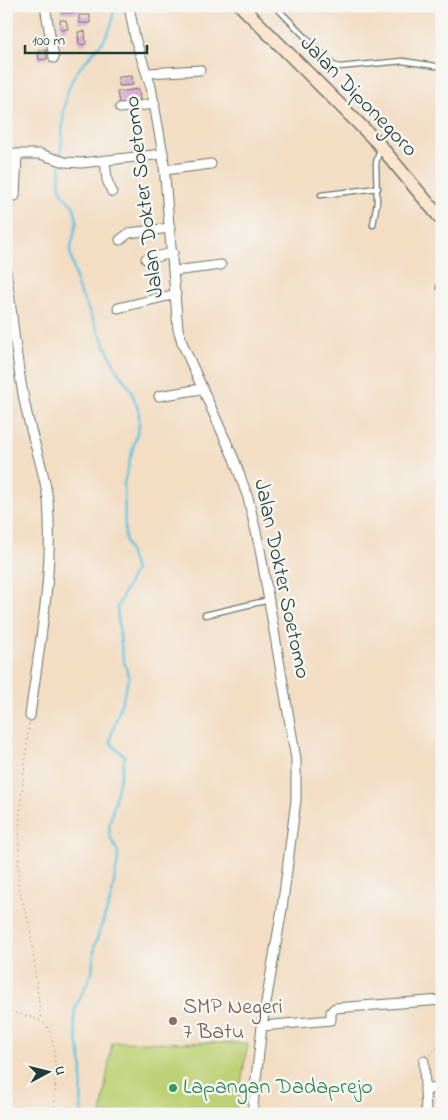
<svg xmlns="http://www.w3.org/2000/svg" width="448" height="1120" font-family="'Indie Flower',sans-serif">
<style>
.green{fill:#bdd276;stroke:#6e8855}
.lines{fill:none;stroke-linecap:round;stroke-linejoin:round}
.stream{stroke:#61c5df;stroke-width:2.5}
.building{fill:#dca9d3}
.service-casing{stroke:#697566;stroke-width:7}
.minor-casing{stroke:#697566;stroke-width:11}
.secondary-casing{stroke:#697566;stroke-width:15}
.path{stroke:#697566;stroke-width:1;stroke-dasharray:1 4;stroke-linecap:butt}
.service{stroke:#fff;stroke-width:4.5}
.minor{stroke:#fff;stroke-width:9}
.secondary{stroke:#fbe5cf;stroke-width:12}
.education-dot{fill:#8d6e63;stroke:#f6f6f2;stroke-width:2}
.leisure-dot{fill:#2e9e5b;stroke:#f6f6f2;stroke-width:2}
.labels{text-anchor:middle;dominant-baseline:central;stroke-width:5;stroke-linejoin:round;paint-order:stroke}
.street-label{font-size:22px;fill:#1f3d34;stroke:#f6f6f2}
.education-label{font-size:22px;fill:#785e54;stroke:#f6f6f2;text-anchor:start}
.leisure-label{font-size:22px;fill:#27864d;stroke:#f6f6f2;text-anchor:start}
</style>
<rect width="100%" height="100%" fill="#f6f6f2"/>
<filter id="ink" filterUnits="userSpaceOnUse"><feTurbulence type="fractalNoise" baseFrequency=".02" numOctaves="2"/><feDisplacementMap in="SourceGraphic" scale="10" xChannelSelector="R" yChannelSelector="G"/><feConvolveMatrix kernelMatrix="1 2 1 2 8 2 1 2 1" color-interpolation-filters="sRGB"/></filter>
<filter id="wash" filterUnits="userSpaceOnUse"><feTurbulence type="fractalNoise" baseFrequency=".0096" numOctaves="4" result="noise"/><feDisplacementMap in="SourceGraphic" scale="20" xChannelSelector="R" yChannelSelector="G"/><feGaussianBlur stdDeviation="1.12" result="paint"/><feColorMatrix in="noise" values="0 0 0 0 0 0 0 0 0 0 0 0 0 0 0 0 0 1.4 0 .05"/><feComposite in="paint" operator="in"/></filter>
<g filter="url(#wash)">
<rect width="100%" height="100%" fill="#f3ddc3"/>
<!-- green -->
<path class="green" d="M112,1042l136,1 -12,71h-135z"/>
<g class="lines">
<!-- stream -->
<g class="stream">
<path d="M61,158c2,-26 0,-61 14,-83 15,-24 41,-36 38,-69"/>
<path d="M61,163l-2,22 5,11 10,11 3,14 -7,30 8,37 39,82 14,20 8,22v13l-15,58 1,55 10,32 -18,38 5,46 7,24 -19,62 2,5 13,11 -16,70 1,11 8,15v8l-7,39 -16,45 -3,28 -17,37 -1,13 8,43 -1,49"/>
</g>
</g>
<g id="blocks">
<!-- building -->
<g class="building">
<rect x="61" y="9" width="17" height="4"/>
<rect x="79" y="15" width="11" height="8"/>
<path d="M60,20h6l2,9 -7,1z"/>
<path d="M85,31l1,13 -7,1 -1,-13z"/>
<path d="M46,50l1,9 -8,1 -1,-9z"/>
<path d="M132,76l1,9 -14,1v-9z"/>
<path d="M139,89l1,11 -21,3 -2,-11z"/>
</g>
</g>
</g>
<g filter="url(#ink)">
<use href="#blocks" fill-opacity="0" stroke="#697566" stroke-width="1"/>
<g class="lines">
<!-- service casing -->
<g class="service-casing">
<g id="service">
<path d="M275,6l58,59 6,2 64,-6 39,6"/>
<path d="M321,195l57,-7"/>
<path d="M373,225l4,-23 -1,-39 4,-15"/>
<path d="M439,287h3"/>
<path d="M205,615l64,-15"/>
</g>
</g>
<!-- minor casing -->
<g class="minor-casing">
<g id="minor">
<path d="M45,6l9,52"/>
<path d="M129,6l6,32 16,49 12,67 15,175 5,16 51,114 14,39 12,51 36,210v41l-14,109 -20,117 -10,88"/>
<path d="M148,73l52,-3"/>
<path d="M120,108l35,-4"/>
<path d="M6,154h34l25,8 16,1 82,-9"/>
<path d="M105,160l2,20 5,12"/>
<path d="M165,170l46,-6"/>
<path d="M15,196l2,-42"/>
<path d="M120,240l9,-7 41,-5"/>
<path d="M146,259l27,-6"/>
<path d="M6,271c7,46 10,93 20,138 6,31 19,61 22,92 6,72 -9,145 -18,215"/>
<path d="M174,271l47,-6"/>
<path d="M118,308l58,-14"/>
<path d="M159,396l42,-7"/>
<path d="M262,1026l69,-6v-8l4,-4 107,-8"/>
<path d="M424,1061l2,53"/>
<path d="M425,1090l17,-3"/>
</g>
</g>
<!-- secondary casing -->
<g class="secondary-casing">
<path id="secondary" d="M241,6l136,136 65,78"/>
</g>
<!-- path -->
<g class="path">
<path d="M29,724l-9,87 -2,75 12,41 11,94"/>
<path d="M6,1010c12,4 28,6 37,13 17,11 11,71 12,91"/>
<path d="M429,1055l13,-11"/>
</g>
<!-- service -->
<use href="#service" class="service"/>
<!-- minor -->
<use href="#minor" class="minor"/>
<!-- secondary -->
<use href="#secondary" class="secondary"/>
</g>
</g>
<!-- markers -->
<circle class="education-dot" cx="173" cy="1021" r="5"/>
<circle class="leisure-dot" cx="173" cy="1088" r="5"/>
<g class="labels">
<!-- street labels -->
<g class="street-label">
<text transform="translate(358 97) rotate(46)">Jalan Diponegoro</text>
<text transform="translate(145 197) rotate(-97)">Jalan Dokter Soetomo</text>
<text transform="translate(281 579) rotate(78)">Jalan Dokter Soetomo</text>
</g>
<!-- education labels -->
<g class="education-label">
<text x="183" y="1008">SMP Negeri<tspan x="183" dy="25">7 Batu</tspan></text>
</g>
<!-- leisure labels -->
<g class="leisure-label">
<text x="183" y="1088">Lapangan Dadaprejo</text>
</g>
</g>
<!-- margin -->
<rect width="448" height="1120" fill="none" stroke="#f6f6f2" stroke-width="25"/>
<!-- north arrow -->
<g transform="translate(48 1072) rotate(83)" stroke="#f6f6f2" stroke-width="4" paint-order="stroke">
<path d="M0-4L9 19L0 12L-9 19Z" fill="#1f3d34"/>
<text y="-8" font-size="14" font-weight="bold" text-anchor="middle" fill="#1f3d34">U</text>
</g>
<!-- scale -->
<path d="M25 45v8h122v-8" fill="none" stroke="#1f3d34" stroke-width="2.5"/>
<text x="32" y="45" font-size="15" fill="#1f3d34" stroke="#f6f6f2" stroke-width="4" paint-order="stroke">100 m</text>
</svg>
